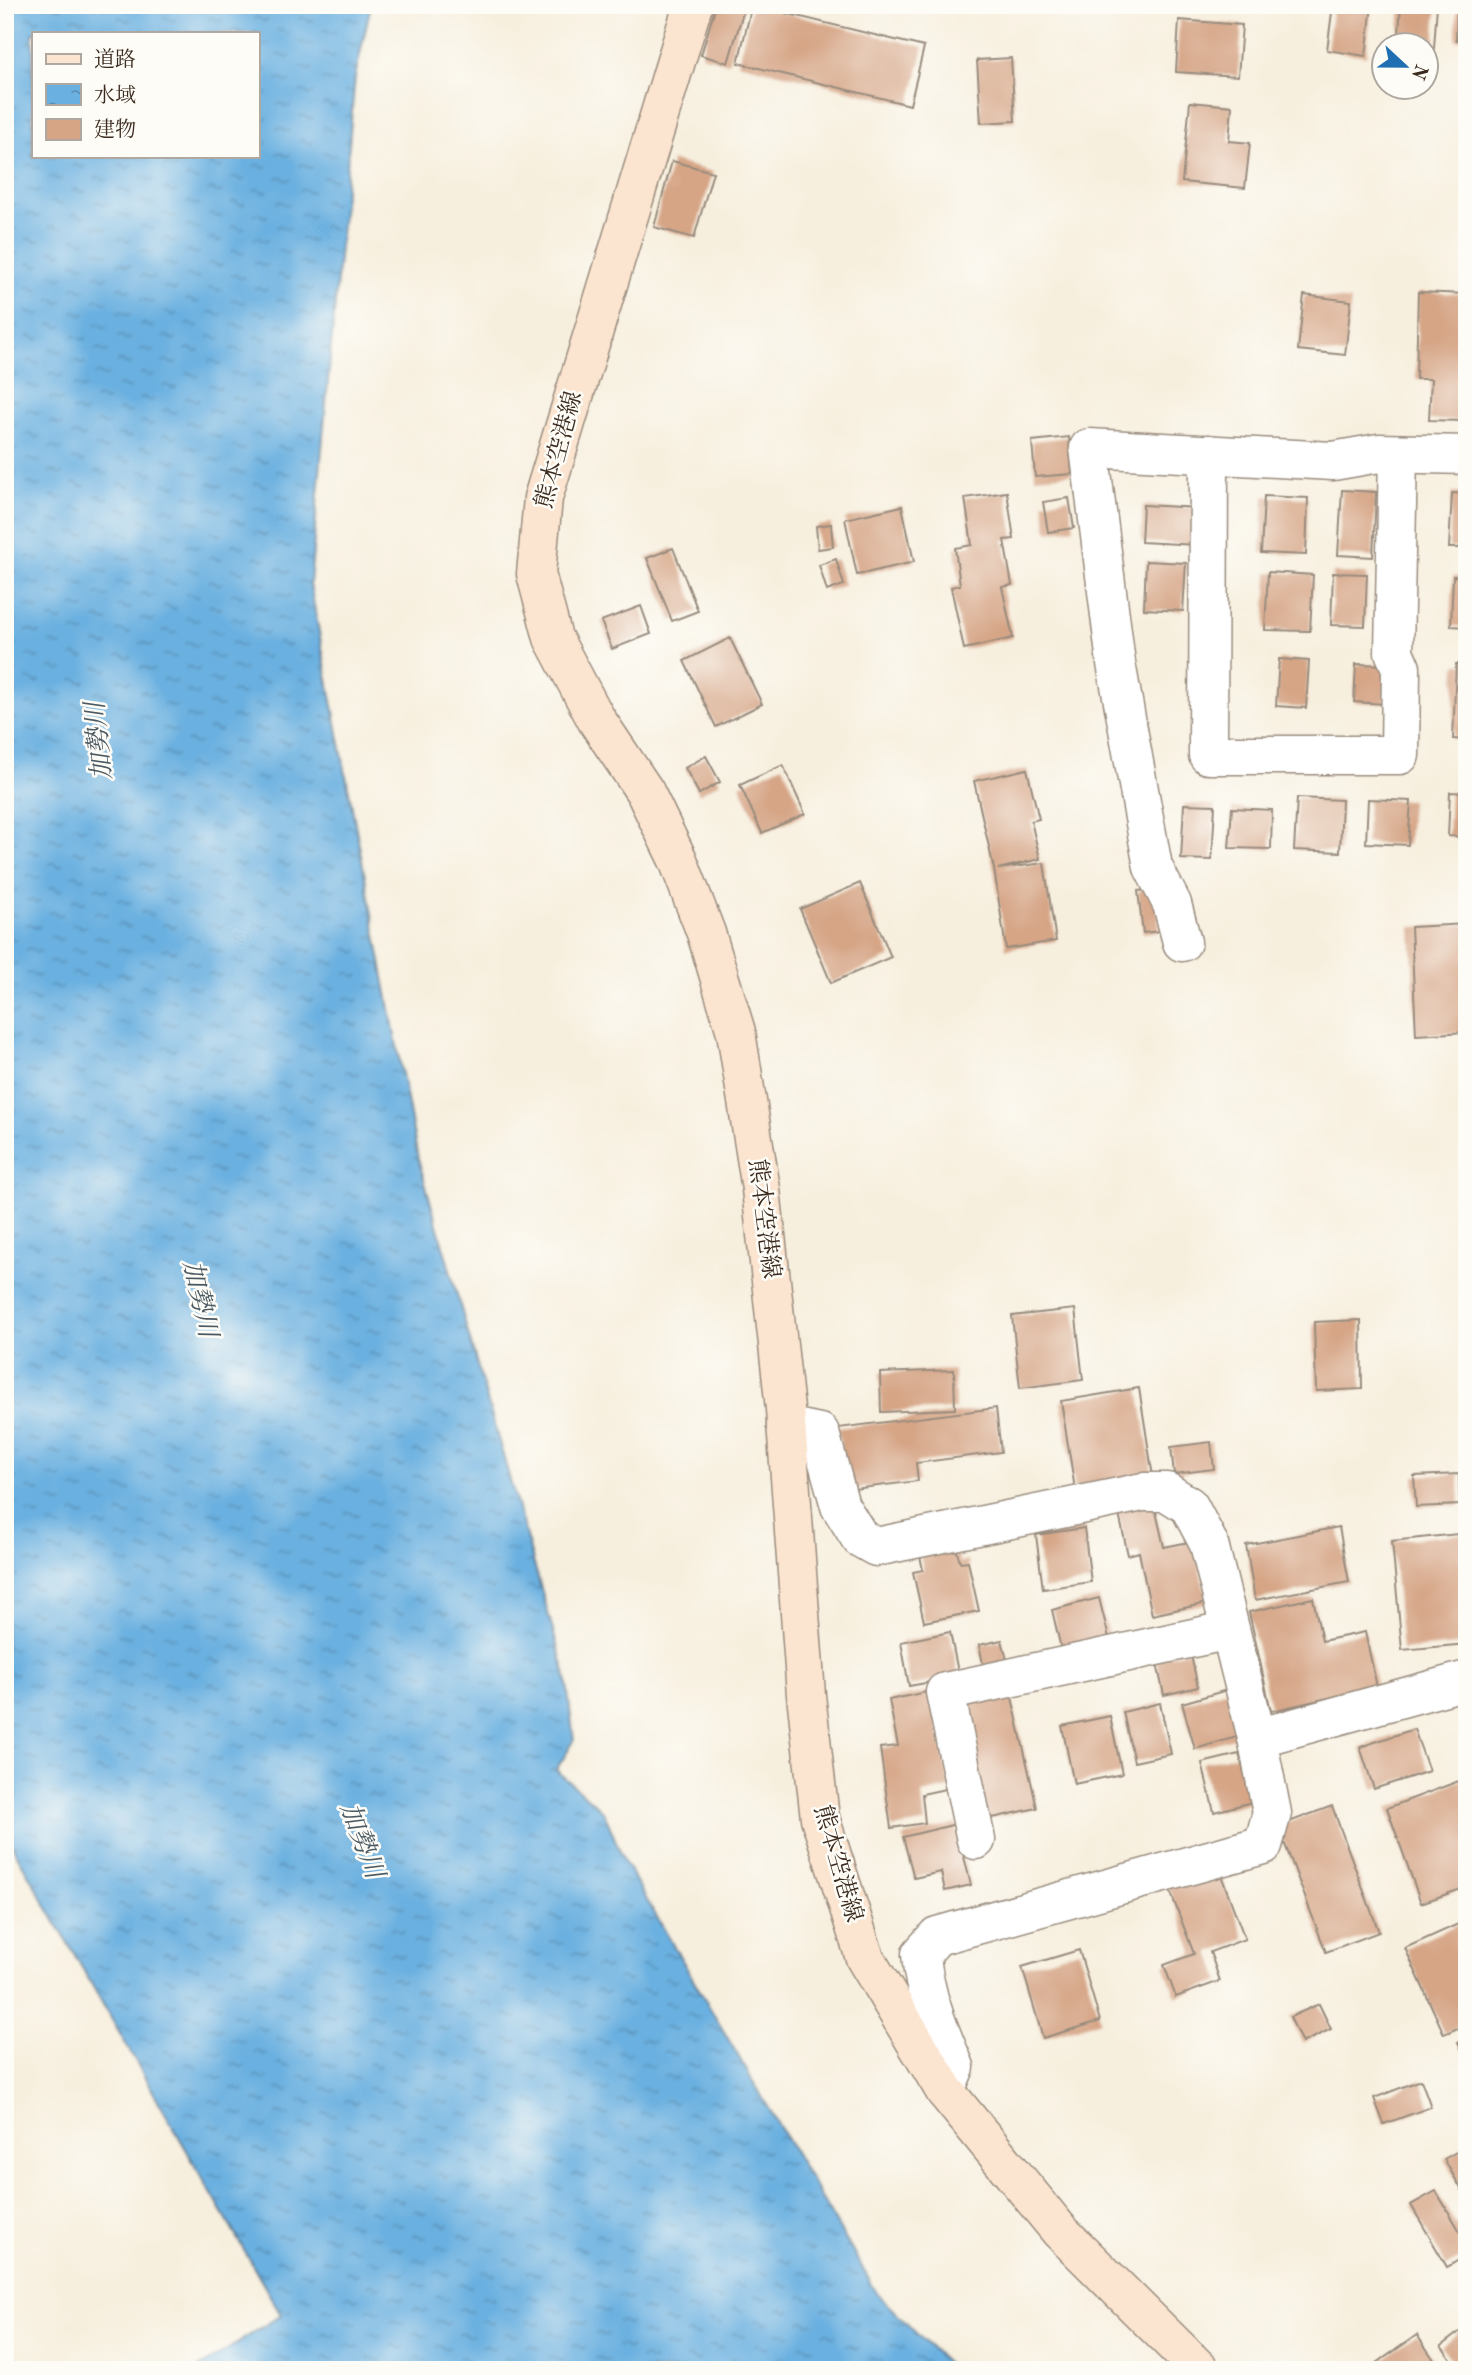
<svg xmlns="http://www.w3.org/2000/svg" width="1472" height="2375" font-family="'Old Standard TT','Noto Serif JP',serif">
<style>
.water{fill:url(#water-ripples);stroke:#526d7f;stroke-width:2;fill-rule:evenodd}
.building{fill:#d6a586}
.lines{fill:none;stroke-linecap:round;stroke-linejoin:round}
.street-casing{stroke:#998c7e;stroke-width:41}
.secondary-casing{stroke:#998c7e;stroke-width:41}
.street{stroke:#fff;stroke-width:38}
.secondary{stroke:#fce5d0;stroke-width:38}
.labels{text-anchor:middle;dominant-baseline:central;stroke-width:5;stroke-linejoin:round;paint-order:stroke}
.street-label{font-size:24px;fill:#3b2a1e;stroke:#fdfcf7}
.water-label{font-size:26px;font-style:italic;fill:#4b5962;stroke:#fdfcf7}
</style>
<defs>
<pattern id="water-ripples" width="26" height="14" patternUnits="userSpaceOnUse" patternTransform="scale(1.75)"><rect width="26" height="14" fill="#6ab0e0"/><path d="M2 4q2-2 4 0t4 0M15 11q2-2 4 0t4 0" fill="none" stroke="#588fb5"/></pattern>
</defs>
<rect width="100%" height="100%" fill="#fdfcf7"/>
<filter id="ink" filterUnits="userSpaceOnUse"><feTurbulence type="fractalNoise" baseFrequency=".0143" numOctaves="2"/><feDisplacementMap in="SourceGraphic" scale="14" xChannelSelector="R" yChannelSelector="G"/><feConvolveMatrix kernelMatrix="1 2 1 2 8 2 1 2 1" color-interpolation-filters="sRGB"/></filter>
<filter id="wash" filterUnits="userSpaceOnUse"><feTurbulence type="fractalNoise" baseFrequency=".00686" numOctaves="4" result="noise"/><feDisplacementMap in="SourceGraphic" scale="28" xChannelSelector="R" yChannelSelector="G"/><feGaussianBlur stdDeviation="1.57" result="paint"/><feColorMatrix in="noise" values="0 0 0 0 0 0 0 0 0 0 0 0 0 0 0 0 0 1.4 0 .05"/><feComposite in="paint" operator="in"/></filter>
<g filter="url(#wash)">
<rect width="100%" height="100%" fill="#f7efde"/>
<!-- water -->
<path class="water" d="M5,5h366l-16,72 -45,507 108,574 148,518 8,65 -18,29 48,42 20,49 254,434 75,75h-757l85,-55 -271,-473 -5,-14zM33,33h224v123h-224z"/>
<g id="blocks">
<!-- building -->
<g class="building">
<path d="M716,5l29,1 -17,57 -27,-8z"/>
<path d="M752,5l172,42 -14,58 -172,-42z"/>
<path d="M1333,5h39l-6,51 -39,-6z"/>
<path d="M1401,5h36l-4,57 -7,-1v-15h-28z"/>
<path d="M1457,5h10v35h-11z"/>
<path d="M1179,20l63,5 -4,51 -62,-4z"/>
<path d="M1011,58l4,63 -34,2 -4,-63z"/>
<path d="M1190,102l42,4 -3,35 21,2 -5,45 -63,-6z"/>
<path d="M672,161l41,11 -19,66 -40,-11z"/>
<path d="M1418,292l49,2v96h-4l-2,31 -32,-1 2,-41h-15z"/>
<path d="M1304,295l47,6 -6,54 -47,-5z"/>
<path d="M1069,437l3,37 -37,3 -3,-36z"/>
<path d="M1342,490l34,2 -3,65 -35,-2z"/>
<path d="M1007,492l7,47 -10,1 8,45 -10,2 11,51 -49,11 -13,-62 9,-2 -5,-37 17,-3 -7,-47z"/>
<path d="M1452,493l15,1v54h-18z"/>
<path d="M1264,496l44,2 -2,57 -45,-2z"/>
<path d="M1069,498l5,30 -26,4 -5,-30z"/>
<path d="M1143,505l56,3 -1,37 -57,-3z"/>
<path d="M902,506l12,56 -57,13 -12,-56z"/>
<path d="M831,524l2,23 -15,2 -2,-23z"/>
<path d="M673,548l25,63 -26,10 -25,-63z"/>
<path d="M836,559l8,26 -17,6 -8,-26z"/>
<path d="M1146,561l40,2 -3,48 -39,-2z"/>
<path d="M1268,572l45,3 -3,56 -45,-1z"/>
<path d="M1333,573l34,1 -2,52 -34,-1z"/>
<path d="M1453,576l14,1v50l-16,-1z"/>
<path d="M641,606l10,28 -39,15 -11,-28z"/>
<path d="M730,638l32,66 -46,23 -32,-66z"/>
<path d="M1279,659l30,2 -3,47 -30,-2z"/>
<path d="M1356,664l30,1 -1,39 -31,-2z"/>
<path d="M1456,664h11v76l-14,-1z"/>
<path d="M706,756l14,26 -21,12 -14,-26z"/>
<path d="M783,765l22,49 -43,19 -22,-48z"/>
<path d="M1027,769l12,50 -8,2 9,38 -42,10 46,-6 12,78 -50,8 -12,-80 -20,-88z"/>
<path d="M1450,792l17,1v44l-19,-1z"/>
<path d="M1297,798l45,2 -2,52 -46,-2z"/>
<path d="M1368,799l43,2 -3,44 -42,-2z"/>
<path d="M1184,804l31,1 -3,55 -31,-1z"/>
<path d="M1232,808l40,2 -1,39 -42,-1z"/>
<path d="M860,883l31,74 -60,26 -31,-74z"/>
<path d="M1156,889l4,42 -17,2 -5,-42z"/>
<path d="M1467,924v108l-51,3 -5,-108z"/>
<path d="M1075,1309l8,71 -63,8 -8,-72z"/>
<path d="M1361,1320l1,69 -46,2 -2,-69z"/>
<path d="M954,1370l1,39 -74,3 -1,-39z"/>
<path d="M1139,1388l14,89 -78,12 -14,-88z"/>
<path d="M996,1408l5,44 -85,11 2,18 -72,9 -8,-62z"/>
<path d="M1211,1442l3,27 -40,5 -3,-27z"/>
<path d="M1459,1474l1,31 -44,2 -2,-31z"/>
<path d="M1154,1503l10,44 30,-6 13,62 -55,12 -13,-63 -11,3 -10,-45z"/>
<path d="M1339,1527l10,55 -94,18 -9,-55z"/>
<path d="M1084,1528l7,54 -48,7 -7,-54z"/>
<path d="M1467,1533v111l-65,6 -10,-109z"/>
<path d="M956,1548l4,14 8,-1 11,50 -55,11 -11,-50 10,-2 -3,-14z"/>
<path d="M1099,1598l12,48 -48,11 -11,-47z"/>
<path d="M1313,1598l9,43 43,-9 12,55 -106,24 -22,-99z"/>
<path d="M950,1632l9,45 -50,9 -8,-44z"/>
<path d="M1002,1640l7,28 -24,5 -6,-28z"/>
<path d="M1190,1651l8,36 -34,8 -8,-36z"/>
<path d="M1227,1690l13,46 -45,13 -13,-46z"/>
<path d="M931,1691l19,97 -28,6 3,29 -34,5 -11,-80 18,-2 -9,-46z"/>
<path d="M1011,1693l26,115 -49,11 -27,-115z"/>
<path d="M1160,1703l11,51 -37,8 -11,-50z"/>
<path d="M1110,1716l12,58 -48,10 -12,-58z"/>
<path d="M1414,1729l15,42 -55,18 -14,-42z"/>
<path d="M1239,1754l13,48 -38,10 -12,-49z"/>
<path d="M1467,1778v109l-46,16 -34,-95z"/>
<path d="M1332,1806l47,126 -53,20 -48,-126z"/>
<path d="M956,1824l15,61 -26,6 -4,-19 -27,6 -11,-41z"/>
<path d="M1218,1867l27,72 -35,13 10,29 -44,16 -12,-32 30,-11 -26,-69z"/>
<path d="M1467,1920v104l-23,10 -39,-86z"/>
<path d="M1079,1950l21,71 -57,17 -21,-71z"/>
<path d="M1319,2004l12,25 -29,14 -12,-26z"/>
<path d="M1467,2038v22l-9,-18z"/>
<path d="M1421,2080l10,27 -47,17 -10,-26z"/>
<path d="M1467,2146v53l-23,-40z"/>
<path d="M1436,2191l31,52v12l-20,12 -36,-62z"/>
<path d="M1467,2326v44h-8l-18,-24z"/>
<path d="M1417,2335l24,35h-74z"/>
</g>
</g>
</g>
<g filter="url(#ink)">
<use href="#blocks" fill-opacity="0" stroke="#998c7e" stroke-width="2"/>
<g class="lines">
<!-- street casing -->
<g class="street-casing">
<g id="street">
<path d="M1209,454l-1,301h192l1,-87 -7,-16 4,-198"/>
<path d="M1182,942l-10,-38 -19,-37 -37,-204 -27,-215 244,13 46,-8 88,2"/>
<path d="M786,1426l34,7 20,73 20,32 16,9 267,-55h24l22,14 20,38 48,194"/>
<path d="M976,1840l-31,-148 285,-62"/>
<path d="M945,2091l10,-24c-16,-37 -31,-72 -34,-113l16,-18 326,-91 9,-32 -15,-75 210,-58"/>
</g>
</g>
<!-- secondary casing -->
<g class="secondary-casing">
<path id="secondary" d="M693,5l-150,493 -7,76 17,64 43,81 49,73 33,68 28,73 30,99 25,157 24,220 21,286 14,123 45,140 80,133 115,140 140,139"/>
</g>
<!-- street -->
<use href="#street" class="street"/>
<!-- secondary -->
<use href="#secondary" class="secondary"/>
</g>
</g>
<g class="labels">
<!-- street labels -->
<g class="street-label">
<text transform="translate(560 450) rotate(-75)">熊本空港線</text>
<text transform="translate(763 1219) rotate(83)">熊本空港線</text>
<text transform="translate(837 1864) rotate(74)">熊本空港線</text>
</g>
<!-- water labels -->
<g class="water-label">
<text transform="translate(100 741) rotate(-96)">加勢川</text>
<text transform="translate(199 1299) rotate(77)">加勢川</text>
<text transform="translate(361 1841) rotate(69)">加勢川</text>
</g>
</g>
<!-- margin -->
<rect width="1472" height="2375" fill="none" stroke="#fdfcf7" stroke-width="28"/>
<!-- legend -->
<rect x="32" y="32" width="228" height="126" fill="#fdfcf7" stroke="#afa8a0" stroke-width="2"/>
<rect x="46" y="54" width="35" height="10" fill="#fce5d0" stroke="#afa8a0" stroke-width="2"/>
<text x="94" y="66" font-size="21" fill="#3b2a1e">道路</text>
<rect x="46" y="84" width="35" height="21" fill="url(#water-ripples)" stroke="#afa8a0" stroke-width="2"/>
<text x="94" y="102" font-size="21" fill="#3b2a1e">水域</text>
<rect x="46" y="119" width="35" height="21" fill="#d6a586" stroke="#afa8a0" stroke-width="2"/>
<text x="94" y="136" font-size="21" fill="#3b2a1e">建物</text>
<!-- north arrow -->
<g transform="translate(1405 66) rotate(112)"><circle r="33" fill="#fdfcf7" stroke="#afa8a0" stroke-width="2"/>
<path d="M0-5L12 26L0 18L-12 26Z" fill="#1f6fb2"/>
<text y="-10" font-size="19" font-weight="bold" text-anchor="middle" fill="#3b2a1e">N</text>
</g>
</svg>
